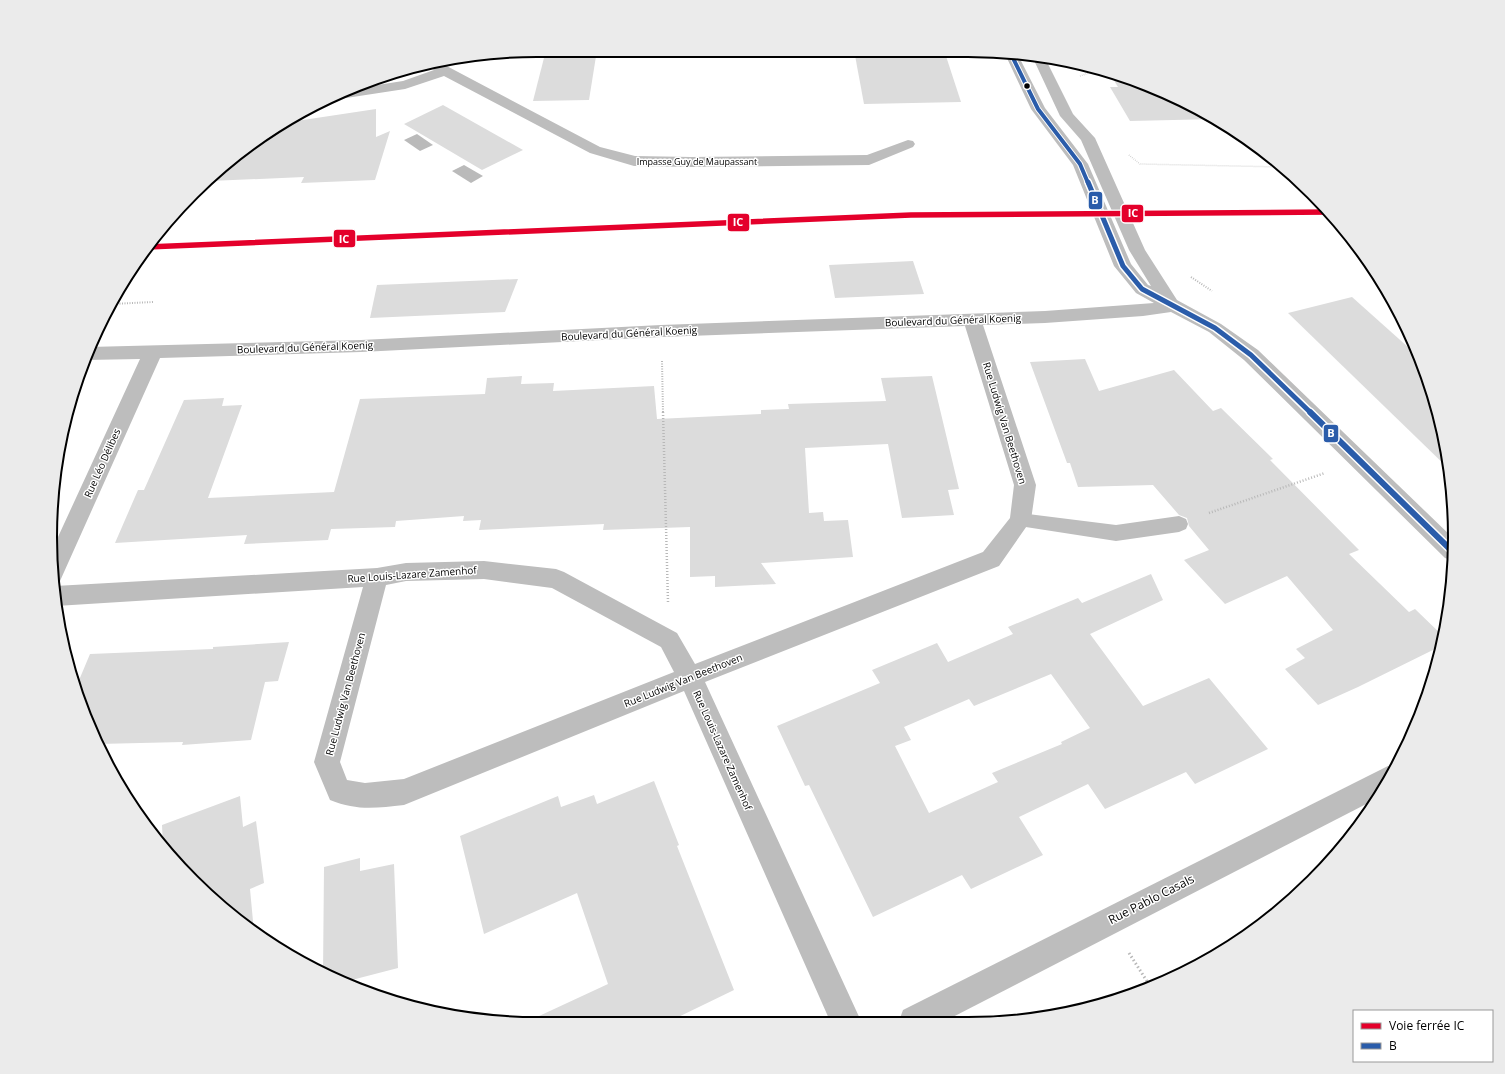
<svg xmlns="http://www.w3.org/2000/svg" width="1505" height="1074" font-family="'Open Sans',sans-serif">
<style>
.water{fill:#bababa}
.building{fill:#dcdcdc;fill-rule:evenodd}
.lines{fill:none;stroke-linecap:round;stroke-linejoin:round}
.path-far3{stroke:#b8b8b8;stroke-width:1.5;stroke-dasharray:0.5 1.5;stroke-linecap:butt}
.path-far2{stroke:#b8b8b8;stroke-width:2;stroke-dasharray:1 1.5;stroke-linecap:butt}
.path-far1{stroke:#b8b8b8;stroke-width:2.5;stroke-dasharray:1 2;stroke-linecap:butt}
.path{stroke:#b8b8b8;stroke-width:3;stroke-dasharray:1.5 2.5;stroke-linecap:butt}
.service{fill:#bdbdbd;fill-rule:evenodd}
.minor{fill:#bdbdbd;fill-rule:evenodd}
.bus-1-far2-casing{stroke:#fff;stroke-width:6}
.bus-1-far1-casing{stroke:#fff;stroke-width:8}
.bus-1-casing{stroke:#fff;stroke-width:9}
.bus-1-far2{stroke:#2a5caa;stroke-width:4}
.bus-1-far1{stroke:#2a5caa;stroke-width:5}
.bus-1{stroke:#2a5caa;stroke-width:6}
.rail-1-casing{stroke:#fff;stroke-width:8}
.rail-1{stroke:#e4002b;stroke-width:5.5}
.bus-dot{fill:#000;stroke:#fff;stroke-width:1.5}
.labels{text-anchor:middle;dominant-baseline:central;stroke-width:3;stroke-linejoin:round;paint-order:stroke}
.far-street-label{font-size:9px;fill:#000;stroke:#fff}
.street-label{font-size:10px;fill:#000;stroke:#fff}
.near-street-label{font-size:12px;fill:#000;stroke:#fff}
.rim{fill:none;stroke:#000;stroke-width:2}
.line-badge{stroke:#fff;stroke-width:1.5}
.badge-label{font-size:11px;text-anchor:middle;font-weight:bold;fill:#fff}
</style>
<rect width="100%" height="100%" fill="#fff"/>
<!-- water -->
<g class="water">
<path d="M417,134l16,11 -13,6 -16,-11z"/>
<path d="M464,165l19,11 -12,7 -19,-12z"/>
</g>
<!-- building -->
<g class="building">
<path d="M546,50h51l-8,50 -56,1z"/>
<path d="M854,50h90l17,52 -97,2z"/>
<path d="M1110,74l44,13 63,32 -87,2 -20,-34h8z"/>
<path d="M443,105l80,45 -41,20 -78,-46z"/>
<path d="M376,109v28l14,-6 -15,49 -74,3 3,-6 -94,4 57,-49 16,-9z"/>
<path d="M913,261l11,33 -89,4 -6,-33z"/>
<path d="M518,279l-13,33 -135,6 7,-33z"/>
<path d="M1352,297l66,59 11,24 21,90 -162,-157z"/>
<path d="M1085,359l14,32 75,-21 39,41 8,-3 52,51 -3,1 89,90 -10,4 60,58 6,-3 28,27 -2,10 -83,41 -40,18 -33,-36 20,-11 -9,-9 37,-19 -46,-54 -62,28 -41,-44 25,-10 -20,-24 -2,-8 -8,-3 -26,-30 -75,2 -8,-24h-3l-37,-101z"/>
<path d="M522,376l-1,8 33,-1 -1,8 101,-5 3,33 104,-5v-4l28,-1 -1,-5 98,-3 -5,-23 51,-2 27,113 -11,1 6,25 -52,3 -14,-74 -83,4 4,65 14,-1 1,9 24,-1 5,37 -92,6 15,21 -61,3v-11l-25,1v-50l-87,3 1,-6 -125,6 2,-10 -18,1 1,-5 -68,5 -1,6 -64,2 -3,11 -84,4 3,-9 -132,8 23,-53h6l40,-90 40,-2 -2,8 20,-1 -34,93 126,-6 26,-93 125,-5 2,-16z"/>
<path d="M1151,574l12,26 -73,34 53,72 66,-28 59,71 -73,35 -9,-12 -81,37 -17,-25 -69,33 24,38 -72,34 -9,-14 -89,42 -64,-132 -4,1 -28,-60 103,-43 -8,-13 41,-17 24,-10 11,19 65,-28 -5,-7 70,-29 4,5zM1051,674l39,54 -29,14 1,2 -70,29 6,9 -69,31 -34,-67 16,-6 -7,-13 65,-28 5,7z"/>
<path d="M289,642l-11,39 -13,1 -14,58 -69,5 1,-3 -85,2 -21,-59 13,-31 123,-5v-2z"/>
<path d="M654,781l25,64 -2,1 57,144 -66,32 -144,1 84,-39 -31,-91 -93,41 -24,-98 98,-40 3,11 33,-12 3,9z"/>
<path d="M240,796l3,31 13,-6 8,62 -14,6 4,43 -13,-8 -70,-66 -8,-12 -1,-21z"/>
<path d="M360,858v13l34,-7 4,104 -54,14 -21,-8 1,-107z"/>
</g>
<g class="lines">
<!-- path-far3 -->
<g class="path-far3">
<path d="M1080,76l18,-6"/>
<path d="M1129,155l11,9 142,3"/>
</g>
<!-- path-far2 -->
<g class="path-far2">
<path d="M1191,277l21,14"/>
<path d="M112,304l41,-2"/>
<path d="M662,361l1,52"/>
</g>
<!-- path-far1 -->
<g class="path-far1">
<path d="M663,412l5,190"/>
<path d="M1209,513l116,-40"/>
</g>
<!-- path -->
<path class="path" d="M1129,953l21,33"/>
<!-- service -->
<path class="service" d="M1020,513l96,12 63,-9 7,3 2,5 -2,5 -7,3 -63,9 -103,-16 -2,-5 2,-5z"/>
<!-- minor -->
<g class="minor">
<path d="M1005,54l13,1 27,53 43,56 43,100 17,21 3,1 -22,-36 -48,-110 -21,-24 -28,-60 13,2 28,56 22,24 50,112 32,50 44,24 37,26 195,188 1,23 -9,-3 -201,-198 -35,-28 -38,-20 -28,4 -98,7 -62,2 53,160 -5,35 -32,46 -294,116 156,339h-31l-146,-330 -280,114c-28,3 -47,6 -74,-5l-16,-38 49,-175 -307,19 -3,-19 2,-1 322,-18 29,-5 78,-2 72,8 8,3 113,61 18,31 288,-112 27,-34 4,-33 -49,-159 -304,11 -300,15 -201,6 -100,223 -7,2 -2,-14 1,-19 88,-191 -54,1h-1l4,-13 272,-7 300,-15 384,-14 109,-8 -18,-10 -22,-27 -41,-101 -42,-56zM484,579l68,9 109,59 13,25 -270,107 -39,4 -18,-3 -7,-18 46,-177 20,-4z"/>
<path d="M441,63l159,84 35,9 56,1 176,-2 41,-15 5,1 2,3 -2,3 -44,18 -178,2 -57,-1 -44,-13 -146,-77 -39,13 -72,11 -5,-1 17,-9 58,-9 31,-11 -6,-6z"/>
<path d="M1388,766l7,3 -19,30 -429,221 -48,1 4,-11z"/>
</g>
<!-- bus-1-far2 casing -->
<g class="bus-1-far2-casing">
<path id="bus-1-far2" d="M1011,54l27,55 42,55 8,19"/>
</g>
<!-- bus-1-far1 casing -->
<g class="bus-1-far1-casing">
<path id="bus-1-far1" d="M1088,182l35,84 19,23 73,39 36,27 60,58"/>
</g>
<!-- bus-1 casing -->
<g class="bus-1-casing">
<path id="bus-1" d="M1310,412l143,140"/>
</g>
<!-- bus-1-far2 -->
<use href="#bus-1-far2" class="bus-1-far2"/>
<!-- bus-1-far1 -->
<use href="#bus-1-far1" class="bus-1-far1"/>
<!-- bus-1 -->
<use href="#bus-1" class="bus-1"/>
<!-- rail-1 casing -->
<g class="rail-1-casing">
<path id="rail-1" d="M147,247l764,-32 419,-3"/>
</g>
<!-- rail-1 -->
<use href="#rail-1" class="rail-1"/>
</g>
<!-- markers -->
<circle class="bus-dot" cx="1027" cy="86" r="3.5"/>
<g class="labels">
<!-- far-street labels -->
<g class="far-street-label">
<text x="697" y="161">Impasse Guy de Maupassant</text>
</g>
<!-- street labels -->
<g class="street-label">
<text transform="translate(953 320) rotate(-2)">Boulevard du Général Koenig</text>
<text transform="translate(629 333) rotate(-3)">Boulevard du Général Koenig</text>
<text transform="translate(305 347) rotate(-2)">Boulevard du Général Koenig</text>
<text transform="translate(1005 423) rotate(73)">Rue Ludwig Van Beethoven</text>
<text transform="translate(102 463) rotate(-66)">Rue Léo Délibes</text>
<text transform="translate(412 574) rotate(-4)">Rue Louis-Lazare Zamenhof</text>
<text transform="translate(683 680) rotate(-22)">Rue Ludwig Van Beethoven</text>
<text transform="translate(345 694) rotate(-75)">Rue Ludwig Van Beethoven</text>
<text transform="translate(723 750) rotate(66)">Rue Louis-Lazare Zamenhof</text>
</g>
<!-- near-street labels -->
<g class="near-street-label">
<text transform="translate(1151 899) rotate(-27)">Rue Pablo Casals</text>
</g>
</g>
<!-- crop -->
<path d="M0 0H1505V1074H0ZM537 57H968A480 480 0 0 1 1448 537V537A480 480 0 0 1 968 1017H537A480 480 0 0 1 57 537V537A480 480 0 0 1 537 57Z" fill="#ebebeb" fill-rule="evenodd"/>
<path class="rim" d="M537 57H968A480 480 0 0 1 1448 537V537A480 480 0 0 1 968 1017H537A480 480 0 0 1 57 537V537A480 480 0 0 1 537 57Z"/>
<g class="line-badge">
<rect x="1088" y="191" width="15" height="19" rx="4" fill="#2a5caa"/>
<rect x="1121" y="204" width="23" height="19" rx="4" fill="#e4002b"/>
<rect x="727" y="213" width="23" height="19" rx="4" fill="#e4002b"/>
<rect x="333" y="229" width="23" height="19" rx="4" fill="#e4002b"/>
<rect x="1323" y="424" width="16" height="19" rx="4" fill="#2a5caa"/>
</g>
<g class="badge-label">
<text x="1095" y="204">B</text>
<text x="1133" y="217">IC</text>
<text x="738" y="226">IC</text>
<text x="344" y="243">IC</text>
<text x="1331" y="437">B</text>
</g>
<!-- legend -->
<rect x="1353" y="1010" width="140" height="52" fill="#ffffff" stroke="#999999"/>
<rect x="1361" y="1023" width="20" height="6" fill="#e4002b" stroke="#999999"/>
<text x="1389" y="1030" font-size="12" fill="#000000">Voie ferrée IC</text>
<rect x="1361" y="1043" width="20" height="6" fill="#2a5caa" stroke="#999999"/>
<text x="1389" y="1050" font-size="12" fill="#000000">B</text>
</svg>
